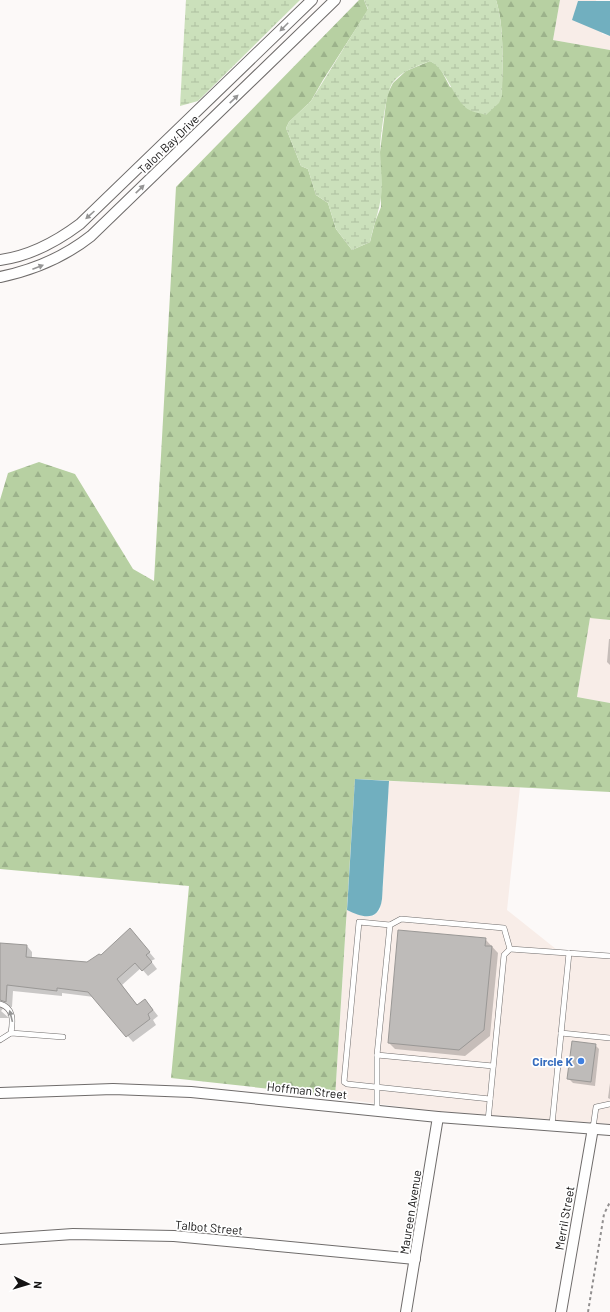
<svg xmlns="http://www.w3.org/2000/svg" width="610" height="1312" font-family="Barlow,sans-serif">
<style>
.built{fill:#f8ede8}
.forest{fill:url(#forest-firs)}
.wetland{fill:url(#wetland-marsh)}
.water{fill:#71afbf}
.shadow{fill:#0003}
.building{fill:#bebbb9;stroke:#9a9896}
.lines{fill:none;stroke-linecap:round;stroke-linejoin:round}
.lane-casing{stroke:#6f6c6b;stroke-width:6}
.street-casing{stroke:#6f6c6b;stroke-width:12}
.path{stroke:#929090;stroke-width:2;stroke-dasharray:3 3;stroke-linecap:butt}
.lane{stroke:#fff;stroke-width:5}
.street{stroke:#fff;stroke-width:10}
.oneway{fill:#959595}
.shop-dot{fill:#3f7fe0;stroke:#fff;stroke-width:1.5}
.labels{text-anchor:middle;dominant-baseline:central;stroke-width:3.5;stroke-linejoin:round;paint-order:stroke}
.street-label{font-size:12px;fill:#141313;stroke:#fff}
.shop-label{font-size:12px;font-weight:bold;fill:#366cbe;stroke:#fff;text-anchor:end}
</style>
<defs>
<pattern id="forest-firs" width="22" height="20" patternUnits="userSpaceOnUse"><rect width="22" height="20" fill="#b7d0a2"/><path d="M5 1l3.5 6h-7zM16 11l3.5 6h-7z" fill="#9cb28b"/></pattern>
<pattern id="wetland-marsh" width="20" height="14" patternUnits="userSpaceOnUse"><rect width="20" height="14" fill="#cbe0bb"/><path d="M1 5h8M5 5V1M11 12h8M15 12V8" fill="none" stroke="#adbfa0"/></pattern>
</defs>
<rect width="100%" height="100%" fill="#fcf9f8"/>
<!-- built -->
<g class="built">
<path d="M560,0h50h-14l6,34 8,2v14l-57,-10z"/>
<path d="M590,617l20,3v83l-33,-6z"/>
<path d="M389,781l131,6 -13,123 54,43 49,5v166l-172,-12 -103,-14 12,-188 20,6h6l7,-6 3,-23z"/>
</g>
<!-- forest -->
<path class="forest" d="M359,0h5l4,10 -45,70 -12,21 -22,21 -3,6 15,38 7,3 8,26 12,8 8,26 16,21 18,-8 5,-20 6,-15 -1,-55 7,-57 6,-12 13,-12 24,-10 9,5 11,21 52,9c0,-29 3,-68 -6,-96h64l-7,40 57,10v570l-20,-2 -13,79 33,6v89l-255,-13 -20,319 -46,-7 -118,-13 18,-192 -189,-17v-369l8,-27 31,-11 36,12 58,95 21,12 22,-394z"/>
<!-- wetland -->
<g class="wetland">
<path d="M186,0h114l-102,101 -18,5z"/>
<path d="M364,0h132c9,28 6,67 6,96l-3,7 -13,12c-6,-2 -16,-3 -21,-8 -14,-14 -18,-36 -35,-46 -13,5 -28,10 -37,21 -7,9 -13,57 -13,69 0,11 2,23 2,34 0,20 -8,37 -12,57l-18,8 -16,-21 -8,-26 -12,-8 -8,-26 -7,-3 -15,-38 3,-6 22,-21 57,-92z"/>
</g>
<!-- water -->
<g class="water">
<path d="M578,1h32v35l-38,-16z"/>
<path d="M355,779l34,2 -7,118c-3,23 -19,19 -35,11z"/>
</g>
<!-- shadow -->
<g class="shadow">
<path d="M609,639h1v26l-3,-3z"/>
<path d="M130,929l25,30 -4,2 6,8 -9,7 -7,-8 -19,17 16,21 13,1 7,9 -5,4 3,5 -23,17 -39,-45 -32,-4v3l-49,-5 -1,16 -7,-1 -4,5 8,7h-9v-74l27,2 5,6v6l56,5 13,-7z"/>
<path d="M399,931l86,8 13,14 -8,83 -25,20 -70,-7 -6,-6z"/>
<path d="M595,1045l4,4 -4,37 -22,-3 -5,-5z"/>
<path d="M610,1083v16l-2,-1z"/>
</g>
<!-- building -->
<g class="building">
<path d="M130,928l20,24 -4,3 6,7 -10,9 -7,-8 -18,16 20,26 8,-6 8,11 -5,4 2,5 -24,18 -38,-45 -31,-4v3l-50,-6 -1,17 -6,-2v-57l27,2 -1,12 61,5 12,-8 2,1z"/>
<path d="M398,930l88,8 -1,8h7l-8,84 -25,20 -71,-7z"/>
<path d="M572,1041l24,3 -5,38 -24,-3z"/>
</g>
<g class="lines">
<!-- lane casing -->
<g class="lane-casing">
<g id="lane">
<path d="M390,925l-31,-3 -15,160 3,2 143,15"/>
<path d="M0,1004c14,4 13,17 11,29"/>
<path d="M561,1033l49,5"/>
<path d="M0,1040l11,-7 52,4"/>
<path d="M377,1055l116,11"/>
<path d="M377,1110v-55l13,-130 11,-6 103,9 6,21 100,7"/>
<path d="M488,1121l16,-166 6,-6"/>
<path d="M552,1125l17,-172"/>
<path d="M593,1128l3,-21 14,-3"/>
</g>
</g>
<!-- street casing -->
<g class="street-casing">
<g id="street">
<path d="M0,260c30,-4 56,-18 80,-36l232,-224"/>
<path d="M0,277c34,-7 63,-19 91,-41l244,-236"/>
<path d="M0,1093l113,-4 78,3 247,25 172,13"/>
<path d="M0,1239l73,-5 101,2 241,23"/>
<path d="M406,1312l32,-195"/>
<path d="M561,1312l32,-184"/>
</g>
</g>
<!-- path -->
<path class="path" d="M588,1312l16,-98 6,-12"/>
<!-- lane -->
<use href="#lane" class="lane"/>
<!-- street -->
<use href="#street" class="street"/>
</g>
<!-- one-way arrows -->
<defs><path id="oneway-solid" d="M-6-.8H1V-3.2L6.5 0L1 3.2V.8H-6Z"/></defs>
<g class="oneway">
<use href="#oneway-solid" transform="translate(284 27) rotate(135)"/>
<use href="#oneway-solid" transform="translate(234 99) rotate(-44)"/>
<use href="#oneway-solid" transform="translate(140 189) rotate(-44)"/>
<use href="#oneway-solid" transform="translate(90 215) rotate(138)"/>
<use href="#oneway-solid" transform="translate(38 267) rotate(-21)"/>
<use href="#oneway-solid" transform="translate(11 1016) rotate(-104)"/>
</g>
<!-- markers -->
<circle class="shop-dot" cx="581" cy="1061" r="4"/>
<g class="labels">
<!-- street labels -->
<g class="street-label">
<text transform="translate(168 144) rotate(-44)">Talon Bay Drive</text>
<text transform="translate(307 1090) rotate(6)">Hoffman Street</text>
<text transform="translate(410 1212) rotate(-81)">Maureen Avenue</text>
<text transform="translate(564 1218) rotate(-80)">Merril Street</text>
<text transform="translate(209 1227) rotate(5)">Talbot Street</text>
</g>
<!-- shop labels -->
<g class="shop-label">
<text x="573" y="1061">Circle K</text>
</g>
</g>
<!-- north arrow -->
<g transform="translate(28 1284) rotate(95)" stroke="#ffffff" stroke-width="3" paint-order="stroke">
<path d="M0-3L7 15L0 10L-7 15Z" fill="#141313"/>
<text y="-6" font-size="11" font-weight="bold" text-anchor="middle" fill="#141313">N</text>
</g>
</svg>
